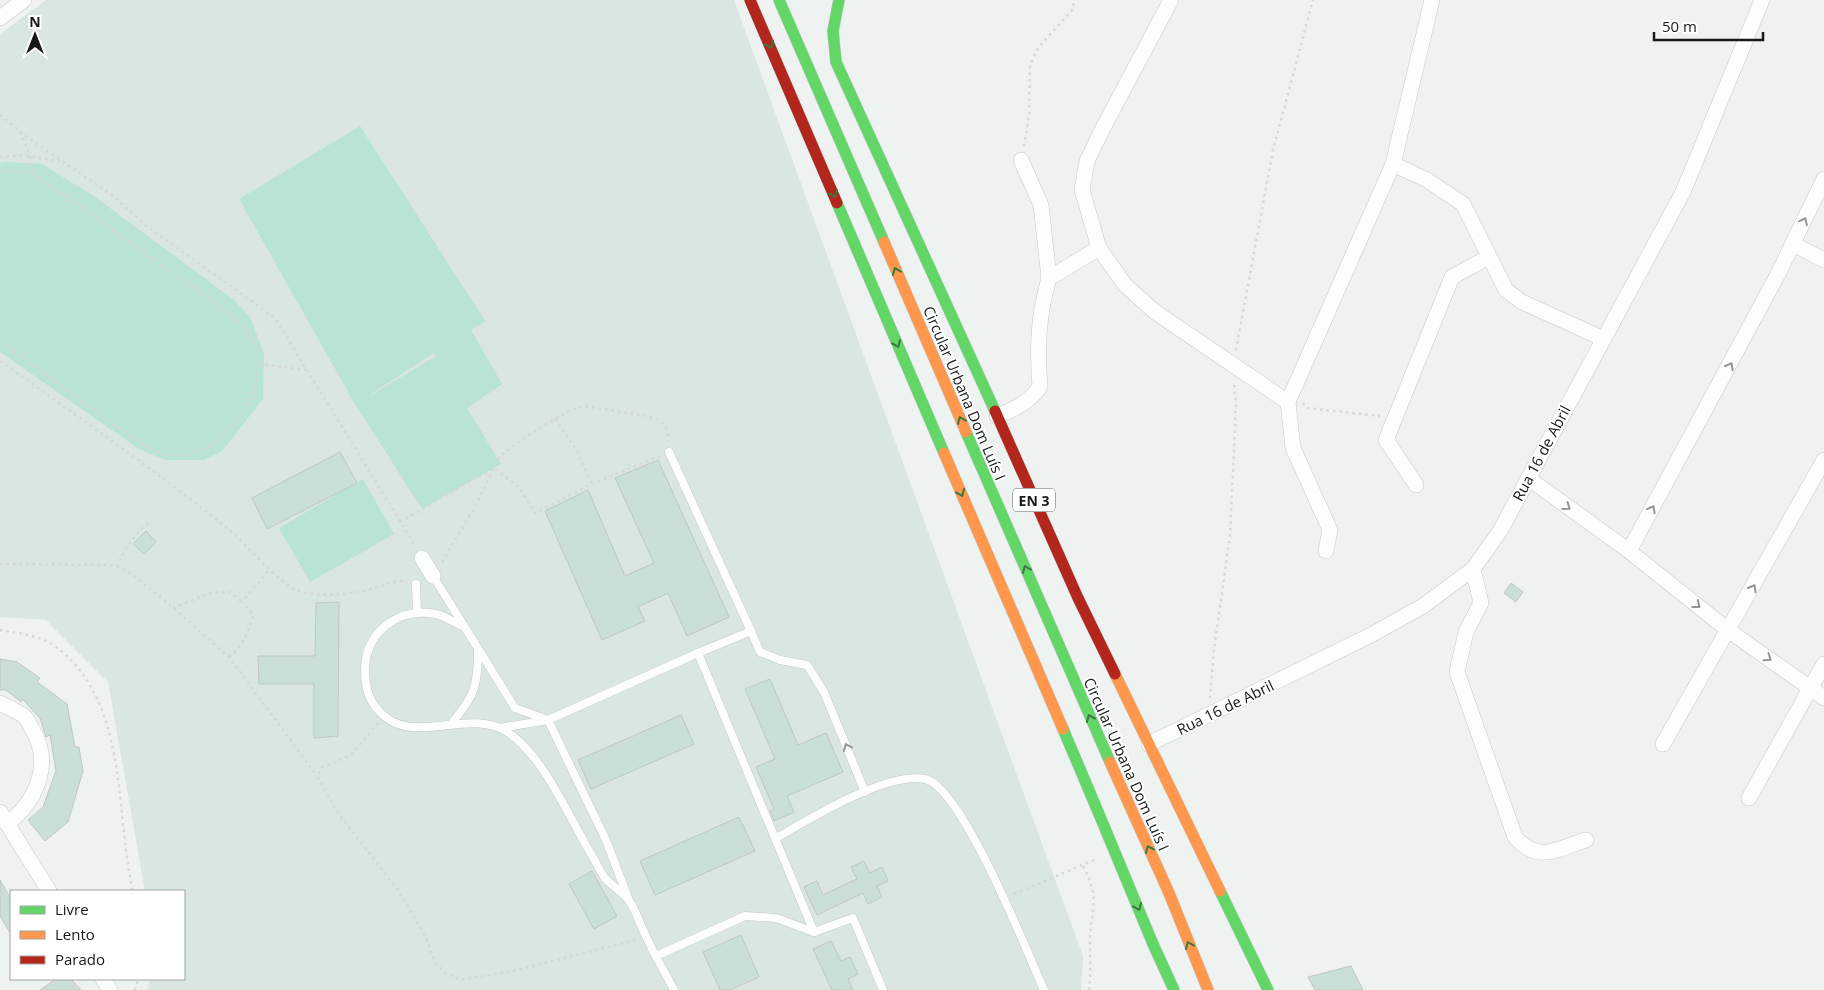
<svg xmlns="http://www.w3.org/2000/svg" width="1824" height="990" font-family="'Open Sans',sans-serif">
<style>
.built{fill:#dae6e1}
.green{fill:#b9e3d4;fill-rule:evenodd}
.building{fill:#cadfd8;stroke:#c1c6c4}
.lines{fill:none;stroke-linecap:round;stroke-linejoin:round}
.lane-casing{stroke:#c5cac8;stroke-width:9}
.street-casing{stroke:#c5cac8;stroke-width:16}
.fast-casing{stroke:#c5cac8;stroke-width:12}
.slow-casing{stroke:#c5cac8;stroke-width:12}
.jam-casing{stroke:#c5cac8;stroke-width:12}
.path{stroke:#d6d8d8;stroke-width:2.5;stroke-dasharray:2.5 4;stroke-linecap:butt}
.lane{stroke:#fcfdfd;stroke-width:8}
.street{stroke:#fcfdfd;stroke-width:15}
.fast{stroke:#63d668;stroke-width:11}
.slow{stroke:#ff974d;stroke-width:11}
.jam{stroke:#b3261e;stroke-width:11}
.fast-bridge-casing{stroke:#c5cac8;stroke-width:12;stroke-linecap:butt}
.slow-bridge-casing{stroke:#c5cac8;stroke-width:12;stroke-linecap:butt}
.fast-bridge{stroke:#63d668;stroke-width:11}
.slow-bridge{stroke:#ff974d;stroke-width:11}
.oneway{stroke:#3c7840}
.oneway2{stroke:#949696}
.labels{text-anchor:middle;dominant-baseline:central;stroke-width:4;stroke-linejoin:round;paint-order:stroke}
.shield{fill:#fff;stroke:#5b5e5d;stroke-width:1}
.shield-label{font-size:14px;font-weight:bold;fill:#151918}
.street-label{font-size:15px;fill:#151918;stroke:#fff}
</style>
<rect width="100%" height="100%" fill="#eef3f1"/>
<!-- built -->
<path class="built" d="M46,0h688l349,956 -2,34h-934l3,-11h34v-88h-39l-37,-209 -62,-62 -46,-3v-583z"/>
<!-- green -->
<g class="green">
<path d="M360,126l125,195 -14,9 31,54 -35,24 34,56 -79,45 -67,-105 -116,-205zM434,353l2,3 -65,39v-1z"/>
<path d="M5,162l37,2 53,33 139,103 16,17 14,37 -1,45 -41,52 -18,9h-39l-26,-11 -139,-97v-189z"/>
<path d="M363,479l31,55 -84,48 -31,-54z"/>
</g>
<!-- building -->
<g class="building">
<path d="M340,452l17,31 -90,46 -15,-31z"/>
<path d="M658,460l71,157 -42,19 -19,-43 -30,14 7,14 -43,19 -57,-129 43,-21 37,86 29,-13 -39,-85z"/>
<path d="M146,531l10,11 -12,12 -11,-10z"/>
<path d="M1511,583l12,9 -7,10 -12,-9z"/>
<path d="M339,602l-1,134 -24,2v-54h-55l-1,-28h57l1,-53z"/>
<path d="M0,659l17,3 23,16 -3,4 30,22 8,43h4l4,24 -15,51 -23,19 -17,-21 15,-13 13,-36 -6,-36 -4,2 -6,-19 -18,-19 -1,3 -15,-12h-6z"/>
<path d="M770,679l28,66 28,-12 17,39 -56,24 7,16 -20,9 -4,-10 4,-2 -18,-42 19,-8 -30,-70z"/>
<path d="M681,715l13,29 -103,45 -13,-29z"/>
<path d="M739,817l16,34 -100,44 -15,-34z"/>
<path d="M864,861l6,12 12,-6 6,14 -11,5 5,11 -14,7 -5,-11 -46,22 -13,-28 13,-6 6,14 34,-16 -6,-12z"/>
<path d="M592,871l25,45 -23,13 -25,-45z"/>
<path d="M0,880l11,19v35l-11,-18z"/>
<path d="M741,935l18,42 -29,13h-10l-17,-38z"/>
<path d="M831,941l10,20 9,-4 8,17 -10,5 5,11h-21l-19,-41z"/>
<path d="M1351,966l12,24h-48l-7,-13z"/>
<path d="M56,979h15l10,11h-41z"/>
</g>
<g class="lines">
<!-- lane casing -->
<g class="lane-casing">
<g id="lane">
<path d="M669,452l82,179 -53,22 116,279 39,-14 30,72"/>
<path d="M433,576l82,132 33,12 150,-67"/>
<path d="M416,584l1,29"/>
<path d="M464,627c-9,-4 -19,-11 -28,-13 -38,-7 -71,18 -71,57 0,15 3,28 13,39 32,37 82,1 122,18 42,20 70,93 94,131 3,6 7,14 11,19 8,9 19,15 25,24 7,10 10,24 16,34 8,19 19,36 28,54"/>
<path d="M751,631l9,21 20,8 27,5 17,27 41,100"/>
<path d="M450,725c24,-28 28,-38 28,-75"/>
<path d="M500,728l48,-8 58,120 22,58"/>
<path d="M776,838c34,-19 111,-67 149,-59 37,8 102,173 119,211"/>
<path d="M656,956l89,-40 31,2 38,14"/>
</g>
</g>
<!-- street casing -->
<g class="street-casing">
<g id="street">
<path d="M1171,0l-68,128 -16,33 -5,29 7,24 10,34 26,37 30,27 133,90"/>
<path d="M0,18l24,-18"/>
<path d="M1021,160l20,45 8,73"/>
<path d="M1393,164l34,16 36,24 43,86 16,12 80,36"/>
<path d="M1793,244l31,16"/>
<path d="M997,416c18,-7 32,-14 43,-29 -3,-40 -2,-71 9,-109l50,-30"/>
<path d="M1528,478l101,73 99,79 96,68"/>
<path d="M1416,485l-30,-45 66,-163 37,-20"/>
<path d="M1326,551l4,-21 -37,-82 -5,-46 105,-238 39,-164"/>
<path d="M1629,551l149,-277 46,-95"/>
<path d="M422,558l11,18"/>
<path d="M1473,569l8,34 -15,29 -9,40 58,165c24,27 41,12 71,3"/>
<path d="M0,703c7,4 17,8 24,13 3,3 6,9 8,13 21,34 5,72 -25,95"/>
<path d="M1149,744l222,-109 52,-29 50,-37 27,-38 183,-339 79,-192"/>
<path d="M1663,744l161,-284"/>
<path d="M1749,798l75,-134"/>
<path d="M0,812l49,79"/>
<path d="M103,979l7,11"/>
</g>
</g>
<!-- fast casing -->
<g class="fast-casing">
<g id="fast">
<path d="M779,0l105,242"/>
<path d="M839,0l-6,31 3,31 159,349"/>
<path d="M837,203l107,250"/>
<path d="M966,432l144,330"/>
<path d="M1063,729l36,85"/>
<path d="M1220,891l48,99"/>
<path d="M1153,944l21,46"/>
</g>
</g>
<!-- slow casing -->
<g class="slow-casing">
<g id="slow">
<path d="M884,242l82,190"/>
<path d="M944,453l119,276"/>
<path d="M1115,674l105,217"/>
<path d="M1169,893l39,97"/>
</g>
</g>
<!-- jam casing -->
<g class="jam-casing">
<g id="jam">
<path d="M750,0l87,203"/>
<path d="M995,411l83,187 37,76"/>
</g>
</g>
<!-- path -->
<g class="path">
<path d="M0,115l31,25 81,55 33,30 130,93 141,229"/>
<path d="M20,132l10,23 2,18"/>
<path d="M1024,146l5,-30 1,-51 8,-17 35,-39 1,-9"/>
<path d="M0,157l23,-2 40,7"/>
<path d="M0,172l8,-2 24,3 205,146c12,12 23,29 22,47 -4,45 -44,96 -93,89 -7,-1 -14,-6 -21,-8l-145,-106"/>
<path d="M1236,350l37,-200 40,-150"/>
<path d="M0,361c76,54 153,108 226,166 17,14 54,57 70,63 25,9 58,4 82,-3 11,-3 18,-8 29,-5"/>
<path d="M259,364l48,6"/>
<path d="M1303,403l4,5 73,8"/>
<path d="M555,419l22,32 15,33"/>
<path d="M400,522l94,-54 25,19 16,26 57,-29 68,-28"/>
<path d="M442,562l34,-57 24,-49 36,-26 33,-19 16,-5 61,10 13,4 7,8 3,13"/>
<path d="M0,564l110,1 16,5 35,27 68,60 88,119"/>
<path d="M117,567c8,-19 17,-33 33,-45"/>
<path d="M173,608l37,-15 20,-1 12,10"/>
<path d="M0,630c18,3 39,5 55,16 75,56 59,165 78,245"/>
<path d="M229,657c14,-13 20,-24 24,-43l-11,-12 28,-33"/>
<path d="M1210,698l4,-49 16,-113 6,-131 -2,-22"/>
<path d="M378,723l-27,32 -29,13 -5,8 21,37 60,77 28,47 9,26 11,10 14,7 53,-9 123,-31"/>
<path d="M1083,866c18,34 8,42 7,76 0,16 1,32 -1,48"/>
<path d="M1014,894l82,-35"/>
<path d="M135,990l3,-11"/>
</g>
<!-- lane -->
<use href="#lane" class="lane"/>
<!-- street -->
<use href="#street" class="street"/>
<!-- fast -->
<use href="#fast" class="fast"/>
<!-- slow -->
<use href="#slow" class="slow"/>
<!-- jam -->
<use href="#jam" class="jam"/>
<!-- fast-bridge casing -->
<g class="fast-bridge-casing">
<path id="fast-bridge" d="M1099,814l54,130"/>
</g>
<!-- slow-bridge casing -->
<g class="slow-bridge-casing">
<path id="slow-bridge" d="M1110,762l59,131"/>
</g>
<!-- fast-bridge -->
<use href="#fast-bridge" class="fast-bridge"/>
<!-- slow-bridge -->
<use href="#slow-bridge" class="slow-bridge"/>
</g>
<!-- one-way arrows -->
<defs><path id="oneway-chevron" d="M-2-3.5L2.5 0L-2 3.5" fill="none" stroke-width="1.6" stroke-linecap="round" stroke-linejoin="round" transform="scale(1.25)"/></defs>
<g class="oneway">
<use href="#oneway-chevron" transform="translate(770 45) rotate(67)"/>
<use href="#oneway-chevron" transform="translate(834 194) rotate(67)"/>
<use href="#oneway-chevron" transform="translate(896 271) rotate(-113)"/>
<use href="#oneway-chevron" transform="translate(897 344) rotate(67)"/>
<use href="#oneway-chevron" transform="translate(961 420) rotate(-113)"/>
<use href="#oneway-chevron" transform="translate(961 493) rotate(67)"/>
<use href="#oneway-chevron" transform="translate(1026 569) rotate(-113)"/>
<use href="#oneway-chevron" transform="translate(1090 718) rotate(-113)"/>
<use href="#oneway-chevron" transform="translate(1149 849) rotate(-114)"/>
<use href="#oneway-chevron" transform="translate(1138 907) rotate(67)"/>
<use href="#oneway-chevron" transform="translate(1189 945) rotate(-112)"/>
</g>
<g class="oneway2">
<use href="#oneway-chevron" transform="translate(1804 221) rotate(-64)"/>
<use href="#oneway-chevron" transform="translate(1730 366) rotate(-62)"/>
<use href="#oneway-chevron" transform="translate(1567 507) rotate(36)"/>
<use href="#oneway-chevron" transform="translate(1652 509) rotate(-61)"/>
<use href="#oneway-chevron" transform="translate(1753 588) rotate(-60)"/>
<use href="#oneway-chevron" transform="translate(1697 605) rotate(38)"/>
<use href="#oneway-chevron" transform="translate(1768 658) rotate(35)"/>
<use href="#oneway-chevron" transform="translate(847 747) rotate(-113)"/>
</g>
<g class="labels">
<!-- shield labels -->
<rect class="shield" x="1013" y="488.5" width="42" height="23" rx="4"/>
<g class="shield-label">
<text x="1034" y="500">EN 3</text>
</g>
<!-- street labels -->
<g class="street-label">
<text transform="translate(965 393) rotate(67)">Circular Urbana Dom Luís I</text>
<text transform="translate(1541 453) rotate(-62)">Rua 16 de Abril</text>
<text transform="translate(1225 707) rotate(-26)">Rua 16 de Abril</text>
<text transform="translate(1127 764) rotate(66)">Circular Urbana Dom Luís I</text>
</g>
</g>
<!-- legend -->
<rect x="10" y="890" width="175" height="90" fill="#ffffff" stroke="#a1a3a3"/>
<rect x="20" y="906" width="25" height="8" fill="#63d668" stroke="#a1a3a3"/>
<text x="55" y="915" font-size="15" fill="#151918">Livre</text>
<rect x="20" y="931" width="25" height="8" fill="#ff974d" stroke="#a1a3a3"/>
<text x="55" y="940" font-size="15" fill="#151918">Lento</text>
<rect x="20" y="956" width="25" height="8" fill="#b3261e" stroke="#a1a3a3"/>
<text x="55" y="965" font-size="15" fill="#151918">Parado</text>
<!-- north arrow -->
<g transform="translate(35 35)" stroke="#ffffff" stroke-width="4" paint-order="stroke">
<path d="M0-4L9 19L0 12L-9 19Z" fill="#151918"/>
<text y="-8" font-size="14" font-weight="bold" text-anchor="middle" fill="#151918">N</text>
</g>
<!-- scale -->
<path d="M1654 32v8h109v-8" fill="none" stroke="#151918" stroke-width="2.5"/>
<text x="1662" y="32" font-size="15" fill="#151918" stroke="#ffffff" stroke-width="4" paint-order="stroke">50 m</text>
</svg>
